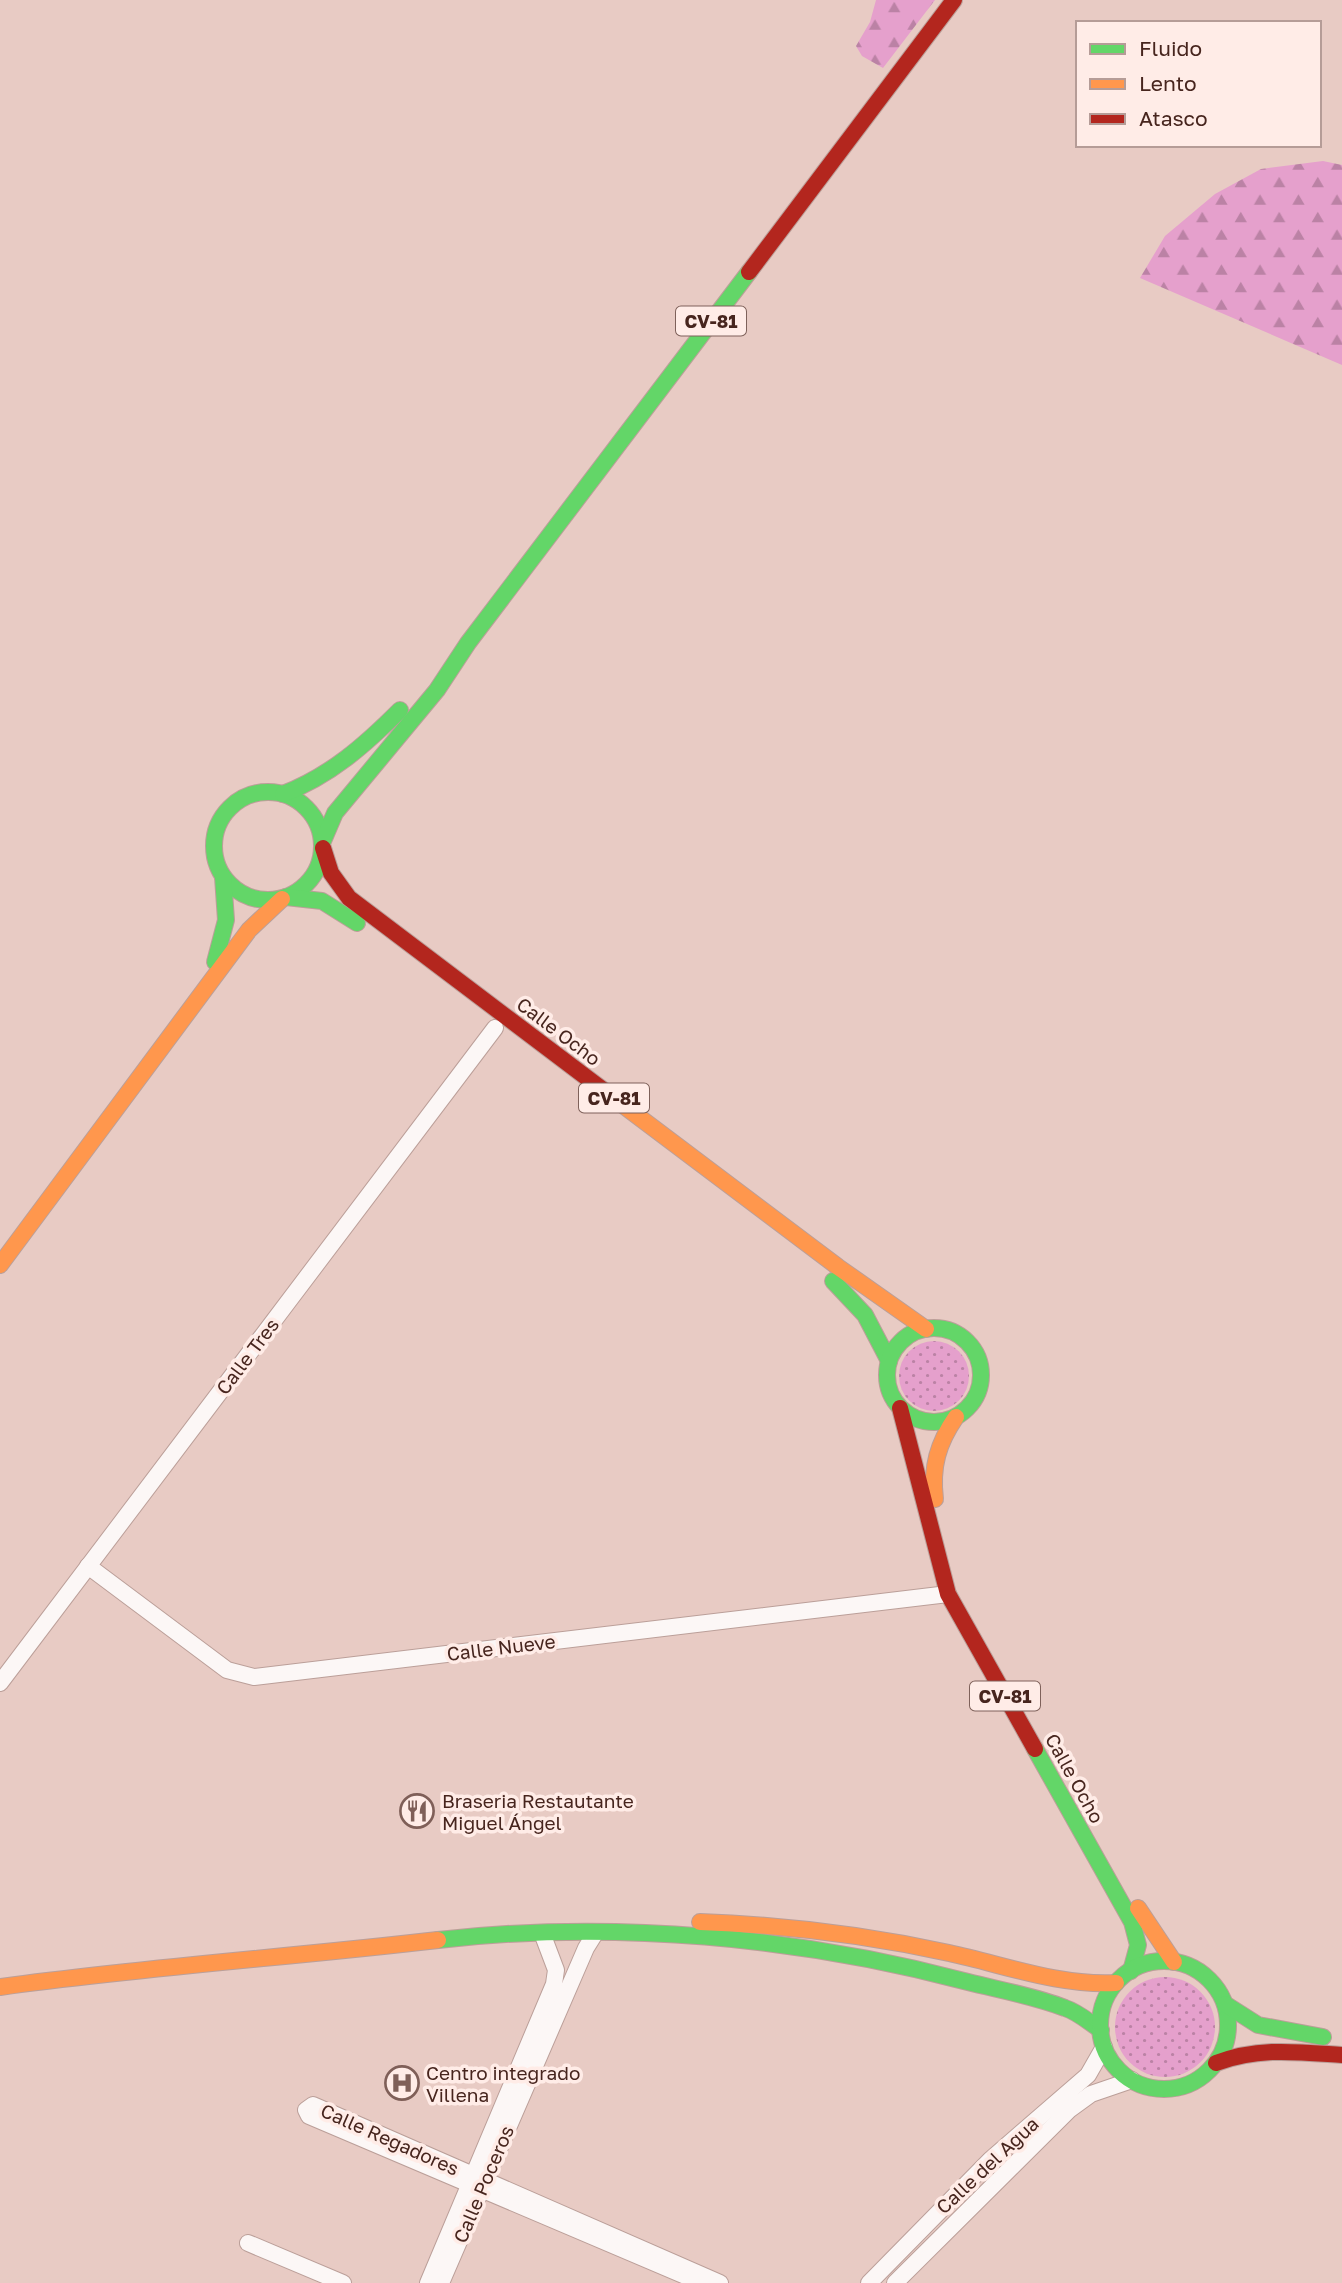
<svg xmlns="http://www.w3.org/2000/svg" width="1342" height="2283" font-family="'Golos Text',sans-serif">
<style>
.grass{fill:url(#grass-dots)}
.forest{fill:url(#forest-firs)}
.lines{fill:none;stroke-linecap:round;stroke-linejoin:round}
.street-casing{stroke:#bb9f99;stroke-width:18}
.fast-casing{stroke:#bb9f99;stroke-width:18}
.slow-casing{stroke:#bb9f99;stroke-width:18}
.jam-casing{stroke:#bb9f99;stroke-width:18}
.street{stroke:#fcf7f6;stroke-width:16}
.fast{stroke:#63d668;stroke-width:16}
.slow{stroke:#ff974d;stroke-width:16}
.jam{stroke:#b3261e;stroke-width:16}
.labels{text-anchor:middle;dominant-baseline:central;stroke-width:7;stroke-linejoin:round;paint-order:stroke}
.shield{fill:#ffece7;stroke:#7e615a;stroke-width:2}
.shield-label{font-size:18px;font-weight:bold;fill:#47251e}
.street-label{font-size:19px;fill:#47251e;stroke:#ffece7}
.poi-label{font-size:19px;fill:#47251e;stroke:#ffece7;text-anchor:start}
</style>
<defs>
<pattern id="grass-dots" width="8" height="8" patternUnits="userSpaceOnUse" patternTransform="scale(1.75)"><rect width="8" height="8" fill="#e5a0cc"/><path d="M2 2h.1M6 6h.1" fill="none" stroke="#bb82a5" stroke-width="1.8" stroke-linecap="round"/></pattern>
<pattern id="forest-firs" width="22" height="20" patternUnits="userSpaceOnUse" patternTransform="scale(1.75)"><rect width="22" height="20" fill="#e5a0cc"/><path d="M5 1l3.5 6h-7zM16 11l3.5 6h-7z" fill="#bb82a5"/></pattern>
</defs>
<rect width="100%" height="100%" fill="#e8cbc4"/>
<!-- grass -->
<g class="grass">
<circle cx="934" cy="1376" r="35"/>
<circle cx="1165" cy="2027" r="50"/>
</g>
<!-- forest -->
<g class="forest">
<path d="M876,0h59l-52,68 -21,-12 -6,-10 14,-24z"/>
<path d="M1323,161l19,4v200l-202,-87 25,-42 50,-42 46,-25z"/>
</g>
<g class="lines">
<!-- street casing -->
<g class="street-casing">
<g id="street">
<path d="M88,1566l139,104 27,7 694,-83"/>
<path d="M0,1683l495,-655"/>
<path d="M248,2243l95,40"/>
<path d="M428,2283l126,-299 2,-14 -14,-37"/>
<path d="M441,2283l145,-335 10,-16"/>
<path d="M702,2283l-393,-167 -3,-6 7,-5 407,178"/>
<path d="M869,2283l121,-123 98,-85 16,-28"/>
<path d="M895,2283l174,-173 22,-16 41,-14"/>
</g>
</g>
<!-- fast casing -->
<g class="fast-casing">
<g id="fast">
<circle cx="268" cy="846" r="54"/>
<path d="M283,794c47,-18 82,-49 117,-84"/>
<path d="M323,841l12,-28 102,-123 31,-47 281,-371"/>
<path d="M286,897l36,4 35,22"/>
<path d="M215,962l11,-42 -3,-43"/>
<path d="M833,1281l32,34 24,46"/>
<circle cx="934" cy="1375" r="47"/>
<path d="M1035,1749l97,173 6,23 -7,26"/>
<path d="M438,1940c175,-20 360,-3 530,42 32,8 66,14 97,26 13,4 25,15 36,22"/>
<circle cx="1164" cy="2025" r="64"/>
<path d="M1225,2004l33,21 65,12"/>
</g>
</g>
<!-- slow casing -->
<g class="slow-casing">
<g id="slow">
<path d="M611,1096l227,171 88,62"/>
<path d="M0,1265l249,-335 33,-31"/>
<path d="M935,1499c-4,-32 3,-56 21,-82"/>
<path d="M1138,1908l36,54"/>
<path d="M700,1922c84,3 167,13 249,31 56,12 109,33 167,30"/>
<path d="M0,1987c146,-20 292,-30 438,-47"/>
</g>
</g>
<!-- jam casing -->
<g class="jam-casing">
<g id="jam">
<path d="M749,272l205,-272"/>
<path d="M323,848l8,25 18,25 262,198"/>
<path d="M900,1408l48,186 87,155"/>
<path d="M1216,2063c43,-16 81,-11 126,-8"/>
</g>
</g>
<!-- street -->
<use href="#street" class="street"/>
<!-- fast -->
<use href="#fast" class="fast"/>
<!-- slow -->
<use href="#slow" class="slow"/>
<!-- jam -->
<use href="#jam" class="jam"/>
</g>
<!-- icons -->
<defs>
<g id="restaurant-ring" transform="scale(1.75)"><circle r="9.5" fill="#ffece7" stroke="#7f5f58" stroke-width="1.5"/><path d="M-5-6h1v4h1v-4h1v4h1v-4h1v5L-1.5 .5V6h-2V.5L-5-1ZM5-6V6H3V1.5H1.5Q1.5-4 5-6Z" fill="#7f5f58"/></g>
<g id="hospital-ring" transform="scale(1.75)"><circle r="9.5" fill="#ffece7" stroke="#7f5f58" stroke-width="1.5"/><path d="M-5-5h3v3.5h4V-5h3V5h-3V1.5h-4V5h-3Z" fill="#7f5f58"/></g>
</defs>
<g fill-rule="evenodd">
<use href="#restaurant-ring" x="417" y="1811"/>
<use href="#hospital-ring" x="402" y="2083"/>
</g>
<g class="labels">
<!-- shield labels -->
<g class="shield">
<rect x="676" y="306.5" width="70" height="29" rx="5"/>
<rect x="579" y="1083.5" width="70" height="29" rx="5"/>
<rect x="970" y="1681.5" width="70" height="29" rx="5"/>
</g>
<g class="shield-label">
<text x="711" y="321">CV-81</text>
<text x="614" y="1098">CV-81</text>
<text x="1005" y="1696">CV-81</text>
</g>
<!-- street labels -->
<g class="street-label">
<text transform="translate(559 1031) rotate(37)">Calle Ocho</text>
<text transform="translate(247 1356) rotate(-53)">Calle Tres</text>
<text transform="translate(501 1647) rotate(-7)">Calle Nueve</text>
<text transform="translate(1075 1778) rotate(61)">Calle Ocho</text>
<text transform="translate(390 2139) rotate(24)">Calle Regadores</text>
<text transform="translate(987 2165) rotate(-43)">Calle del Agua</text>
<text transform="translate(483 2184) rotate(-67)">Calle Poceros</text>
</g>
<!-- poi labels -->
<g class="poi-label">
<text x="442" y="1800">Braseria Restautante<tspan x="442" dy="22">Miguel Ángel</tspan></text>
<text x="426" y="2072">Centro integrado<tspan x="426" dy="22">Villena</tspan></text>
</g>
</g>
<!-- legend -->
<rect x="1076" y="21" width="245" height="126" fill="#ffece7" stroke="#b59c97" stroke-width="2"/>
<rect x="1090" y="44" width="35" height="10" fill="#63d668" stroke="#b59c97" stroke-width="2"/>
<text x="1139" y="56" font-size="21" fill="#47251e">Fluido</text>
<rect x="1090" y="79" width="35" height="10" fill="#ff974d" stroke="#b59c97" stroke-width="2"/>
<text x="1139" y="91" font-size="21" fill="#47251e">Lento</text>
<rect x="1090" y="114" width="35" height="10" fill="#b3261e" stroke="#b59c97" stroke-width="2"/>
<text x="1139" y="126" font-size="21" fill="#47251e">Atasco</text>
</svg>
